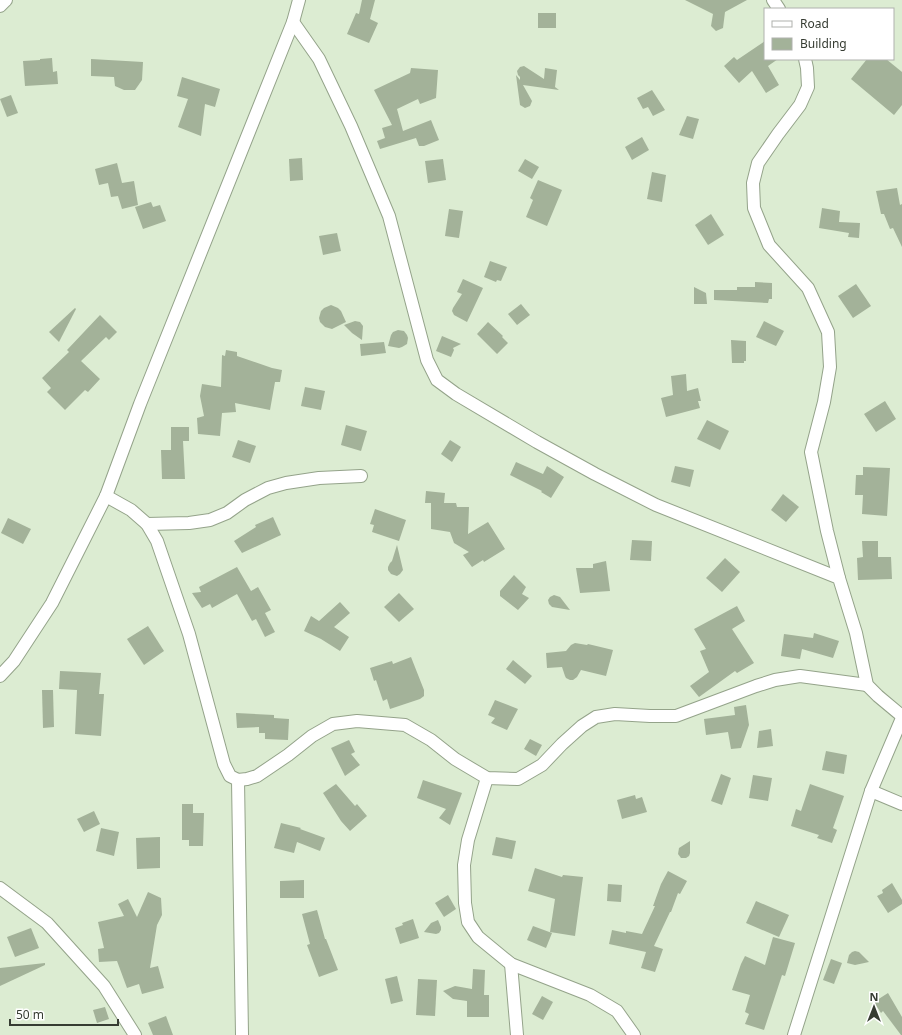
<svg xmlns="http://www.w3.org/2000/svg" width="902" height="1035" font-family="'Noto Sans',sans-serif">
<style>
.building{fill:#a3b299}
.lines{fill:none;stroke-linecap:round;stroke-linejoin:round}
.minor-casing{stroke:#94a38a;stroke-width:14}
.minor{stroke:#fff;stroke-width:12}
</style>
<rect width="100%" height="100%" fill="#dcecd2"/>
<!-- building -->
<g class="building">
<path d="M362,0h13l-5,19 8,4 -9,20 -22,-9 9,-21 3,1z"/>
<path d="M685,0h62l-22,12 -2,16 -7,3 -5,-5 2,-12z"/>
<rect x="538" y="13" width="18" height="15"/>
<path d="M765,41v18h13l-10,7 11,19 -13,8 -14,-22 -13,12 -15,-17 10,-9 3,3z"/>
<path d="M52,58l1,14 4,-1 1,13 -33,2 -2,-25 17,-1v-1z"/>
<path d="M91,59l52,3 -1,18 -7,10h-11l-9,-4 -1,-9 -23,-1z"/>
<path d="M867,59h19l16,13v33l-8,10 -43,-36z"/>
<path d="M524,66l20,13 1,-11 12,2 -2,17 4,3 -36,-5 9,16 -2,5 -5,2 -5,-3 -4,-30 4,5v-3l-2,-2 -1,-4 3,-4z"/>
<path d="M411,68l27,2 -2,28 -16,6 -2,-5 -21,10 6,22 28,-11 8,20 -15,6h-5l-3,-8 -36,11 -3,-8 8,-3 -3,-10 10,-3 -18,-35 36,-17z"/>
<path d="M182,77l38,12 -5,18 -10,-3 -4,32 -23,-9 10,-28 -11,-3z"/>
<path d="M652,90l13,20 -12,6 -5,-9 -5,2 -6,-11z"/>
<path d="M11,95l7,18 -11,4 -7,-18z"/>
<path d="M687,116l12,3 -6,20 -14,-4z"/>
<path d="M642,137l7,13 -17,10 -7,-13z"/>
<path d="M302,158l1,22 -13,1 -1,-22z"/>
<path d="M443,159l3,21 -18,3 -3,-22z"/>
<path d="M525,159l14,8 -7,12 -14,-8z"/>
<path d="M117,163l5,20 12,-2 4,24 -16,4 -4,-13 -7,1 -3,-14 -9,2 -4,-16z"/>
<path d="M652,172l14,3 -4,27 -15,-3z"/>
<path d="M538,180l24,10 -15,36 -21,-9 7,-17 -3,-2z"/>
<path d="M897,188l3,17 2,-1v43l-9,-19 -3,1 -6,-15h-3l-5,-23z"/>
<path d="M151,202l2,5 7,-2 6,16 -23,8 -8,-22z"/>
<path d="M822,208l18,3 -1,11 21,1 -1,15 -11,-1 1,-4 -30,-5z"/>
<path d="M449,209l14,2 -4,27 -14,-2z"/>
<path d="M711,214l13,21 -16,10 -13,-20z"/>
<path d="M337,233l4,18 -18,4 -4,-19z"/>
<path d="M490,261l17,6 -6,14 -4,-1 -1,2 -12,-5z"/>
<path d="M463,279l20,9 -16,34 -13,-7 -2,-4 1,-3 9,-14 -5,-2z"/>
<path d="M755,282l17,1v16h-3l-1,4 -54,-3v-10h23v-3h18z"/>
<path d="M856,284l15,22 -18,12 -15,-22z"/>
<path d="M694,287l12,6 1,11h-13z"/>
<path d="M521,304l9,11 -13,10 -9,-11z"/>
<path d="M331,305l7,3 3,3 5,11 -14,7 -7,-2 -5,-5 -1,-4 2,-7 3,-3z"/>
<path d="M75,308l1,1 -17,33 -10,-10z"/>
<path d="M100,315l17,17 -8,8 -3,-3 -25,24 19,18 -12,13 -3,-2 -20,20 -18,-18 4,-4 -9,-10 27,-26 -2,-2z"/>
<path d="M355,321l5,1 3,4 -1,14 -10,-7 -8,-8z"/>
<path d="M764,321l20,10 -8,15 -20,-9z"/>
<path d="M488,322l15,14 -1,1 6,6 -11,11 -20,-20z"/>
<path d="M398,330l6,1 3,4 1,3 -1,6 -5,3 -3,1 -11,-2 3,-11 2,-3z"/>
<path d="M442,336l19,8 -8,4 1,2 -3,7 -15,-6z"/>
<path d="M731,340l15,1v20h-2v2h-12z"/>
<path d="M384,342l2,11 -25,3 -1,-12z"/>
<path d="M226,350l11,2v4l35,12 10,2 -2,12h-5l-5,28 -35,-7 1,9 -14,1 -2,23 -22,-2 -1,-16 7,-2 -4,-20 2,-12 19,3 1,-32 3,1z"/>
<path d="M686,374l1,17 11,-3 3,13h-3l2,7 -34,9 -5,-19 12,-3 -2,-19z"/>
<path d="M305,387l20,4 -4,19 -20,-4z"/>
<path d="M885,401l11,18 -20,13 -12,-18z"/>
<path d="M707,420l22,11 -9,19 -23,-11z"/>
<path d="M346,425l21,6 -6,20 -20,-6z"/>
<path d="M171,427h18v14h-6l2,38h-23l-1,-29h10z"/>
<path d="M238,440l18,6 -6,17 -18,-6z"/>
<path d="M450,440l11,7 -9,15 -11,-8z"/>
<path d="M516,462l27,12 4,-8 17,11 -13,21 -10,-6 1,-1 -32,-16z"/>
<path d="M675,466l19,4 -4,17 -19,-5z"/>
<path d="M863,467l27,1 -3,48 -25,-2 1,-19h-8l1,-20h7z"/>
<path d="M426,491l19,2 -1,10h12l1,4h12l-1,27 20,-12 17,27 -21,13 -1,-2 -11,7 -9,-12 6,-3 -15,-9 -4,-11 -19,-3v-26h-6z"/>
<path d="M783,494l16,13 -13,15 -15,-12z"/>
<path d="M375,509l31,11 -7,21 -27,-9 2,-7 -4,-1z"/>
<path d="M273,517l8,18 -39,18 -8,-12 22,-14 -1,-2z"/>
<path d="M8,518l23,11 -8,15 -22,-11z"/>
<path d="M632,540l20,1 -1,20 -21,-1z"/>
<path d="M862,541h16v16h13l1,22 -34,1 -1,-22 6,-1z"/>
<path d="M397,545l6,25 -3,4 -3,2 -6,-2 -3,-4v-3l2,-4 2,-2z"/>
<path d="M725,558l15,14 -18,20 -16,-14z"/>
<path d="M606,561l4,30 -30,2 -4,-25h17v-4z"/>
<path d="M237,567l14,24 7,-4 13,23 -6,3 10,19 -10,5 -9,-18 -4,2 -15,-27 -25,14 -2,-4 -8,4 -10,-15 9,-1 -2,-5z"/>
<path d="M514,575l12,12 -4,7 7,4 -11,12 -18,-14v-5z"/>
<path d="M399,593l15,16 -15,13 -15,-15z"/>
<path d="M554,595l6,2 10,13 -18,-3 -3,-3 -1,-4 2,-3z"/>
<path d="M340,602l10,11 -16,14 15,10 -9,14 -19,-12 -17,-8 7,-15 8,5z"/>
<path d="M737,606l8,15 -13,8 22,34 -17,10 -2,-2 -36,26 -9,-11 19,-14 -9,-21 6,-2 -12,-20z"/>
<path d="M148,626l16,25 -20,14 -17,-26z"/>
<path d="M814,633l25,8 -6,17 -31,-9 -2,10 -19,-3 3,-22 29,4z"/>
<path d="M575,643l12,2 1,-1 25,6 -7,26 -25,-6 -4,7 -4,3h-3l-4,-2 -1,-2 -3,-9 -15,1 -1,-15 20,-2 5,-6z"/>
<path d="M411,657l13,33v6l-4,3 -30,10 -3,-10 -4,2 -7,-21 -2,1 -4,-13 22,-7 1,3z"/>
<path d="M513,660l19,16 -7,8 -19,-15z"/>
<path d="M60,671l41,2 -2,21h5l-3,42 -26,-2 2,-44 -18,-1z"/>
<path d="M42,690h11l1,37 -11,1z"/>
<path d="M495,700l23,9 -11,21 -16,-7 4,-5 -7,-3z"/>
<path d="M746,705l3,20 -8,23 -10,1 -3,-17 -22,3 -2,-16 31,-4 -1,-8z"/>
<path d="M236,713l38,2v3l15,1 -1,21 -23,-1v-6h-6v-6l-22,1z"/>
<path d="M771,729l2,17 -16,2 2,-17z"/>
<path d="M530,739l12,6 -6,11 -12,-7z"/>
<path d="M349,740l6,12 -4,2 9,11 -15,11 -14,-28z"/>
<path d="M826,751l21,4 -3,19 -22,-4z"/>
<path d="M721,774l10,4 -9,27 -11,-4z"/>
<path d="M753,775l19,3 -4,23 -19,-3z"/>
<path d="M423,780l39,13 -12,32 -11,-7 7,-9 -29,-11z"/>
<path d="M336,784l19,22 2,-2 10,12 -17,15 -9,-10 -18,-28z"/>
<path d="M810,784l34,12 -11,32 4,2 -5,13 -15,-5 2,-3 -28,-9 5,-17 5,2z"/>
<path d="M635,795l1,4 6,-2 5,15 -25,7 -5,-19z"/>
<path d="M182,804h11v9h11l-1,33h-14v-6h-7z"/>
<path d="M94,811l6,13 -16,8 -7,-13z"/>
<path d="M281,823l20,5 -1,1 25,9 -5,13 -23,-9 -3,11 -20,-5z"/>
<path d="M101,828l18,4 -5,24 -18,-5z"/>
<path d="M160,837v31l-23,1 -1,-31z"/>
<path d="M496,837l20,4 -4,18 -20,-4z"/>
<path d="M690,841v12l-1,3 -3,2h-5l-3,-4 1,-6z"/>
<path d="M535,868l27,9 1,-2 20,2 -8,59 -25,-4 5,-33 -27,-8z"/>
<path d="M668,871l19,10 -7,13 -2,-1 -7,19h-1l-16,34 9,3 -8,23 -14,-4 5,-16 -37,-8 3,-14 14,3v-2l16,3 13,-28h-2l8,-22z"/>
<path d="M304,880v18h-24v-17z"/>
<path d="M892,883l10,17v4l-14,9 -11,-17 6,-3 -1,-3z"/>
<path d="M608,884l14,1 -1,17 -14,-1z"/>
<path d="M148,892l13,6 1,17 -5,10 -7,43 8,-2 6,22 -22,6 -3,-10 -12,4 -10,-27 -18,1 -1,-13 6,-1 -6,-26 26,-6 -6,-12 10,-5 9,18z"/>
<path d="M448,895l8,14 -12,8 -9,-14z"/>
<path d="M756,901l33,14 -10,22 -33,-14z"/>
<path d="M317,910l8,29h1l12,31 -19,7 -12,-32 3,-1 -8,-30z"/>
<path d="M413,919l6,19 -19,6 -5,-16 8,-3 -1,-2z"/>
<path d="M438,920l3,7v3l-2,3 -3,1 -12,-2 7,-9z"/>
<path d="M533,926l19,7 -6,15 -19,-8z"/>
<path d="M31,928l8,20 -24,9 -8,-20z"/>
<path d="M773,937l22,6 -10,33 -3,-1 -18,55 -19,-6 4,-10 -4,-2 5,-17 -18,-5 9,-26 4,-8 20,9z"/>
<path d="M855,951l4,1 10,10 -14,3 -8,-2 2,-8 3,-3z"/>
<path d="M831,959l11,4 -8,21 -11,-4z"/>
<path d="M45,963v2l-45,21v-18z"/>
<path d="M473,969l12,1 -1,25h5v22h-22v-16l-14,-2 -10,-8 12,-5 17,3z"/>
<path d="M397,976l6,25 -12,3 -6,-25z"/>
<path d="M418,979l19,1 -2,36 -19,-1z"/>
<path d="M888,993l14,24v18h-1l-18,-24 -2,2 -7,-11z"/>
<path d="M542,996l11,6 -10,18 -11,-6z"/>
<path d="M105,1007l4,12 -12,4 -4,-13z"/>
<path d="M166,1016l7,19h-20l-5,-12z"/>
</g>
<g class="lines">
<!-- minor casing -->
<g class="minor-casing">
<g id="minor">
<path d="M773,0l6,9"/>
<path d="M0,6l6,-6"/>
<path d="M293,22l26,37 32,67 38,90 38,144 10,20 19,14 81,48 58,32 61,31 183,73 17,55 11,52 11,11 24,20"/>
<path d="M805,59l2,9 1,19 -8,18 -22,29 -20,29 -5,20 1,25 15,37 39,43 20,44 2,35 -6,35 -13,50 16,79 12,47"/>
<path d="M106,496l25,14 16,14 10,17 32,93 35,130 6,12 8,4 4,255"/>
<path d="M147,524l42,-1 21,-3 17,-7 18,-13 23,-12 18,-5 33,-5 42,-2"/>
<path d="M0,676l14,-15 38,-58 54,-107 34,-92 153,-382 6,-22"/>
<path d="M487,778l-19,62 -4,25 1,38 3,19 10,15 33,27 79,31 27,16 17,24"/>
<path d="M238,780l9,-1 10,-3 31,-21 24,-19 21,-12 24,-3 48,4 26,15 24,19 32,19 31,1 24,-14 20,-21 20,-18 14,-9 19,-3 35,2h26l80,-30 19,-6 25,-4 67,9"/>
<path d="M871,791l31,13"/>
<path d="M0,888l47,35 57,63 31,49"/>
<path d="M511,964l6,71"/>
<path d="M794,1035l77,-244 31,-73"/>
</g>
</g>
<!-- minor -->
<use href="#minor" class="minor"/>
</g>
<!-- legend -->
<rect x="764" y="8" width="130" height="52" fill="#ffffff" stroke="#afb1ad"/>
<rect x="772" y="21" width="20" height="6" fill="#ffffff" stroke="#afb1ad"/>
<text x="800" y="28" font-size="12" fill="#363c32">Road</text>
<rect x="772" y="38" width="20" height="12" fill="#a3b299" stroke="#afb1ad"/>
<text x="800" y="48" font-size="12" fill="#363c32">Building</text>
<!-- north arrow -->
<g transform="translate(874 1007)" stroke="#ffffff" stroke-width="3" paint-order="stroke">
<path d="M0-3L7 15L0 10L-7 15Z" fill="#363c32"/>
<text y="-6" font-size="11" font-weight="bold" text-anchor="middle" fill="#363c32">N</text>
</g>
<!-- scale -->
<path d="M10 1019v6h108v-6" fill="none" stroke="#363c32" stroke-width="2"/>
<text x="16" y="1019" font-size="12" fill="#363c32" stroke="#ffffff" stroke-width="3" paint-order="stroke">50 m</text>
</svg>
